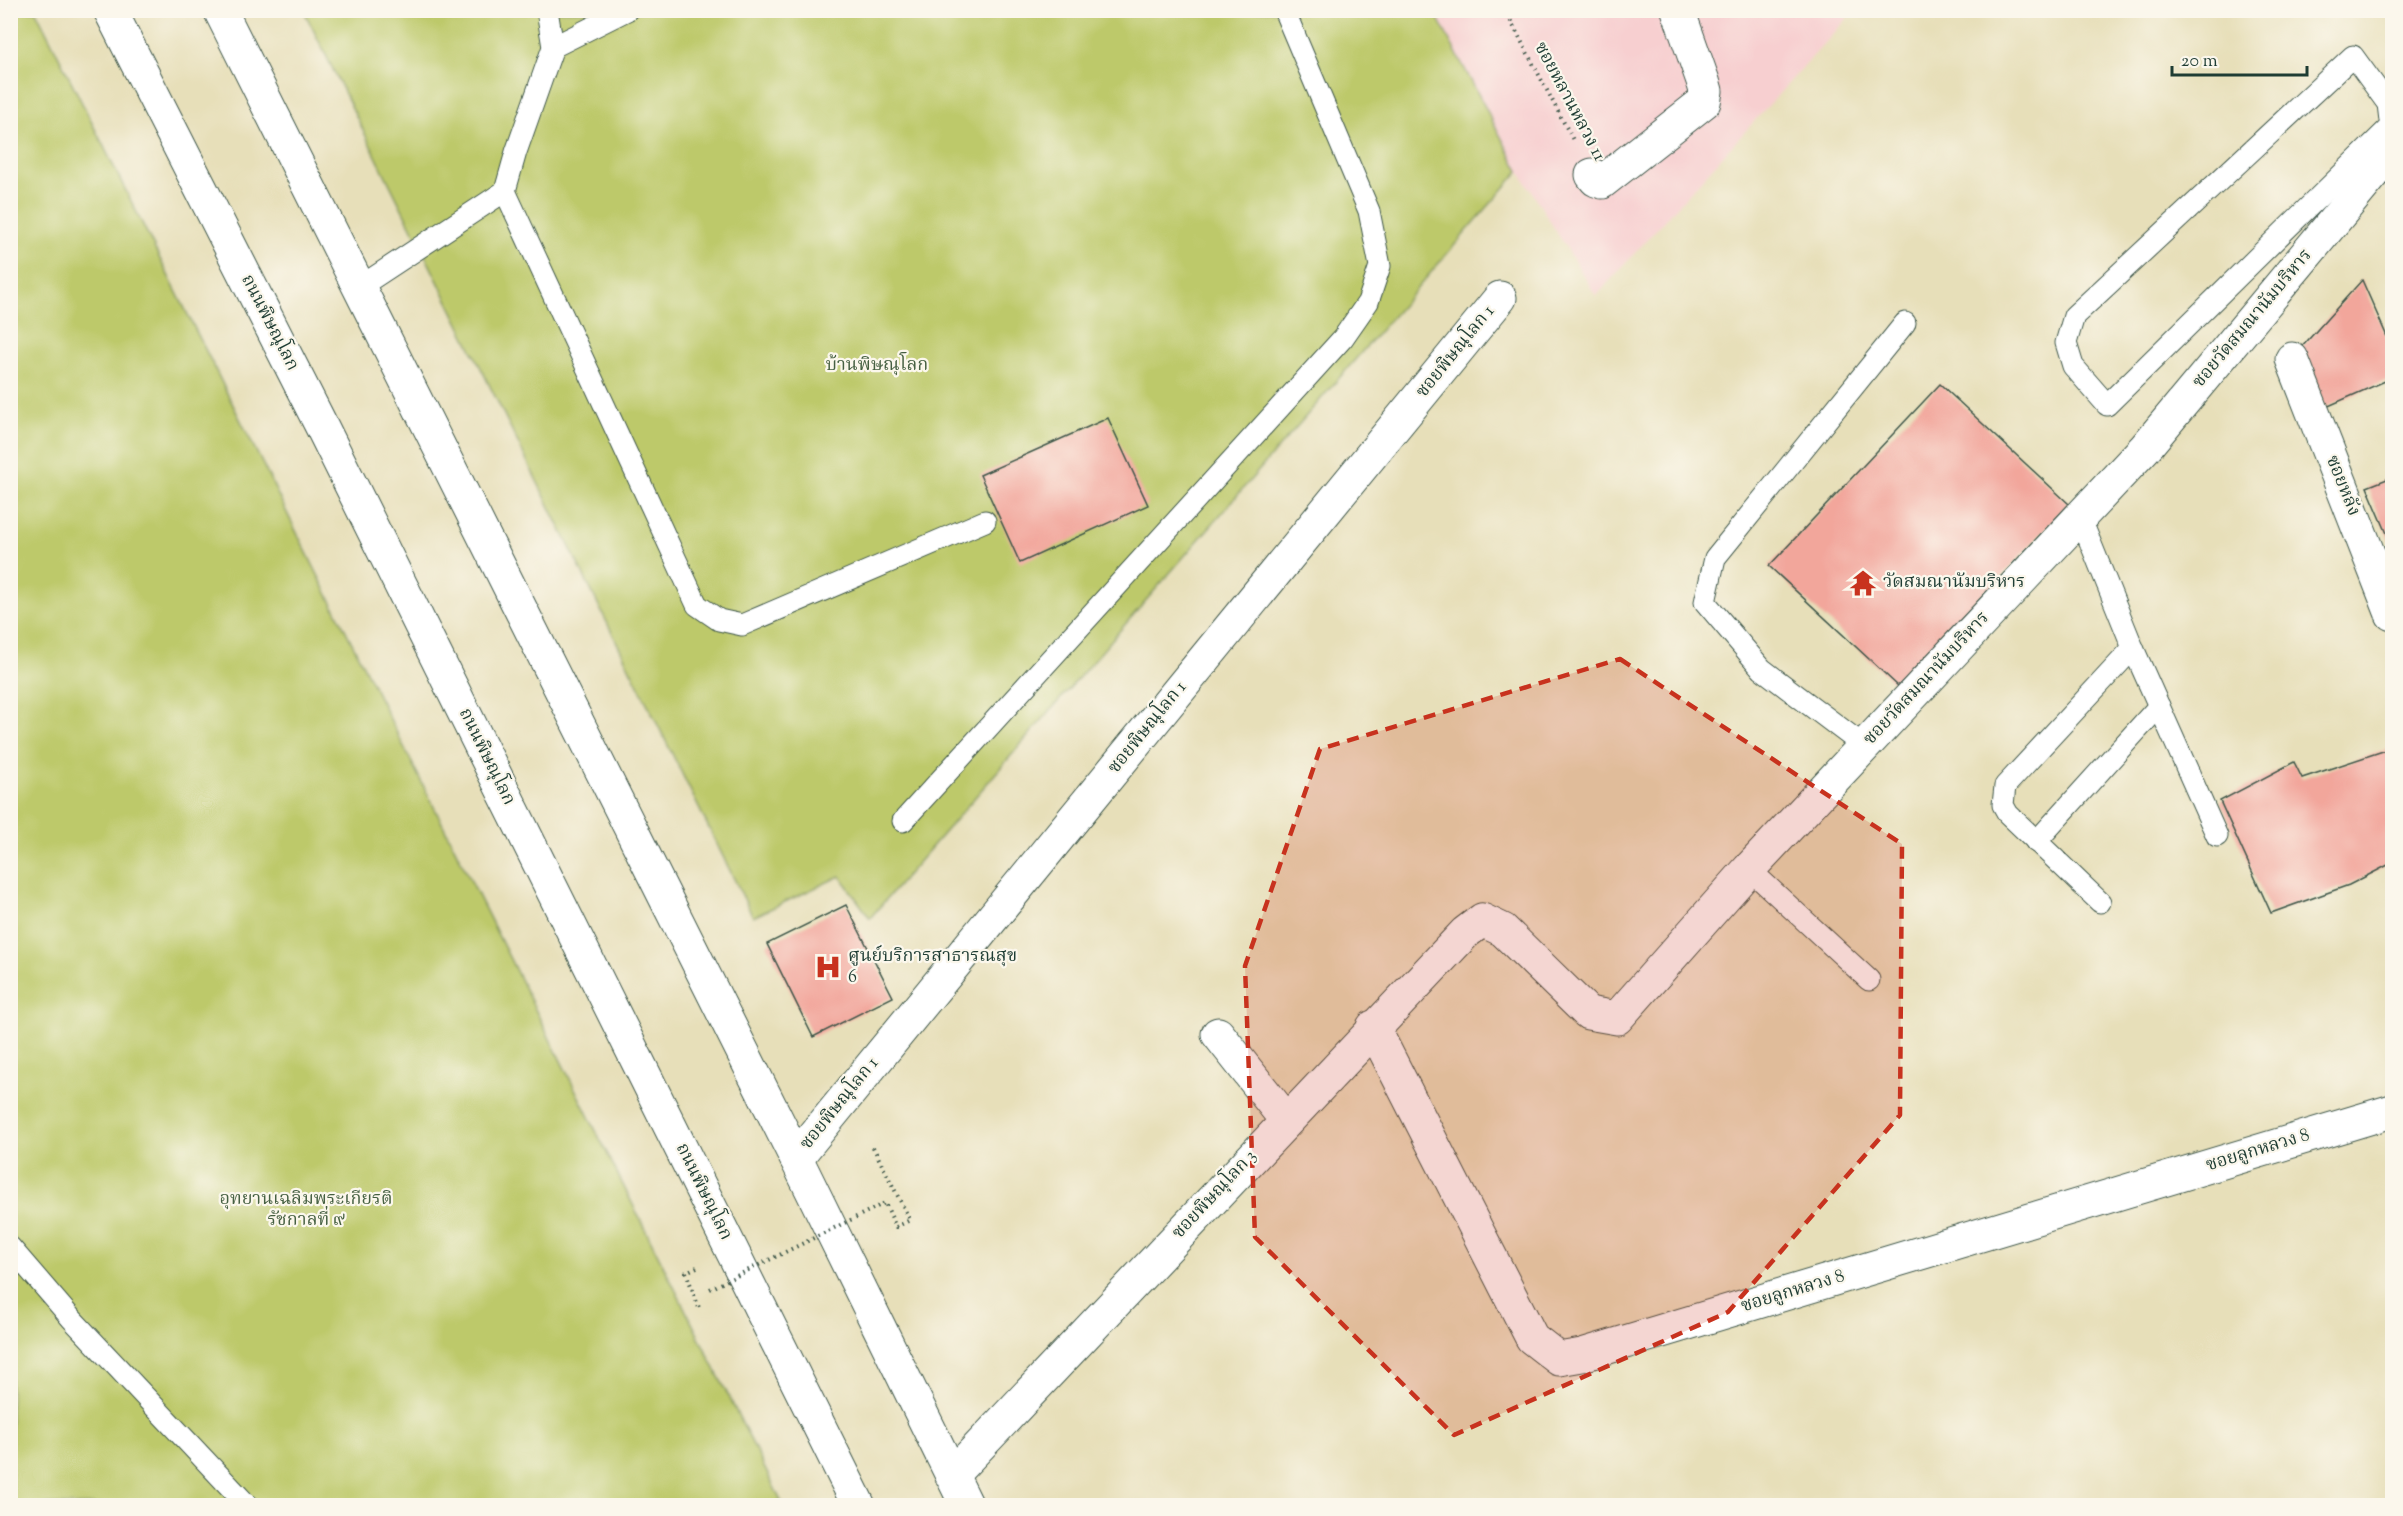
<svg xmlns="http://www.w3.org/2000/svg" width="2403" height="1516" font-family="'Sorts Mill Goudy','Noto Serif Thai',serif">
<style>
.built{fill:#f7cfd0}
.green{fill:#bdc96b;stroke:#6e8350;stroke-width:1.5}
.building{fill:#f2a69b}
.lines{fill:none;stroke-linecap:round;stroke-linejoin:round}
.service-casing{stroke:#3d5548;stroke-width:23}
.minor-casing{stroke:#3d5548;stroke-width:35}
.primary-casing{stroke:#3d5548;stroke-width:35}
.path{stroke:#3d5548;stroke-width:4;stroke-dasharray:1.5 4.5;stroke-linecap:butt}
.service{stroke:#fff;stroke-width:21}
.minor{stroke:#fff;stroke-width:33}
.primary{stroke:#fff;stroke-width:33}
.path-bridge{stroke:#3d5548;stroke-width:4;stroke-dasharray:1.5 4.5;stroke-linecap:butt}
.marked{fill:#c8321e;fill-opacity:0.2;stroke:#c8321e;stroke-width:4.5;stroke-dasharray:12 8;stroke-linejoin:round}
.labels{text-anchor:middle;dominant-baseline:central;stroke-width:4.5;stroke-linejoin:round;paint-order:stroke}
.street-label{font-size:18px;fill:#1f3d34;stroke:#fbf7ec}
.park-label{font-size:18px;fill:#466042;stroke:#fbf7ec}
.poi-label{font-size:18px;fill:#1f3d34;stroke:#fbf7ec;text-anchor:start}
</style>
<rect width="100%" height="100%" fill="#fbf7ec"/>
<filter id="ink" filterUnits="userSpaceOnUse"><feTurbulence type="fractalNoise" baseFrequency=".0167" numOctaves="2"/><feDisplacementMap in="SourceGraphic" scale="12" xChannelSelector="R" yChannelSelector="G"/><feConvolveMatrix kernelMatrix="1 2 1 2 8 2 1 2 1" color-interpolation-filters="sRGB"/></filter>
<filter id="wash" filterUnits="userSpaceOnUse"><feTurbulence type="fractalNoise" baseFrequency=".008" numOctaves="4" result="noise"/><feDisplacementMap in="SourceGraphic" scale="24" xChannelSelector="R" yChannelSelector="G"/><feGaussianBlur stdDeviation="1.35" result="paint"/><feColorMatrix in="noise" values="0 0 0 0 0 0 0 0 0 0 0 0 0 0 0 0 0 1.4 0 .05"/><feComposite in="paint" operator="in"/></filter>
<g filter="url(#wash)">
<rect width="100%" height="100%" fill="#e7dfb9"/>
<!-- built -->
<path class="built" d="M1434,11h420l-258,285 -77,-125z"/>
<!-- green -->
<g class="green">
<path d="M10,11h26l747,1494h-772z"/>
<path d="M304,11h1130l85,160 -649,747 -30,-42 -87,41z"/>
</g>
<g id="blocks">
<!-- building -->
<g class="building">
<path d="M2362,280l30,68v30l-68,30 -24,-59z"/>
<path d="M1940,384l129,120 -171,182 -129,-120z"/>
<path d="M1108,418l40,87 -128,58 -40,-88z"/>
<path d="M2392,477v68l-25,-58z"/>
<path d="M2392,748v115l-43,22 -78,28 -51,-112 74,-39 8,16z"/>
<path d="M846,905l47,92 -80,40 -46,-93z"/>
</g>
</g>
</g>
<g filter="url(#ink)">
<use href="#blocks" fill-opacity="0" stroke="#3d5548" stroke-width="1.5"/>
<g class="lines">
<!-- service casing -->
<g class="service-casing">
<g id="service">
<path d="M553,47l74,-37"/>
<path d="M2391,126l-284,279 -34,-39 -7,-23 8,-27 279,-260 35,48 4,33"/>
<path d="M505,191l192,414 22,15 23,5 243,-104"/>
<path d="M358,288l147,-97 11,-39 37,-105 -6,-37"/>
<path d="M2080,517l53,131 84,188"/>
<path d="M1864,746l-102,-77 -57,-67 10,-44 190,-235"/>
<path d="M903,821l440,-483 25,-36 12,-36 -11,-55 -85,-201"/>
<path d="M2036,842l123,-136"/>
<path d="M1749,869l120,111"/>
<path d="M2100,902l-92,-88 -5,-9 2,-19 128,-138"/>
<path d="M10,1247l61,71 177,188"/>
</g>
</g>
<!-- minor casing -->
<g class="minor-casing">
<g id="minor">
<path d="M1592,175l4,5 6,2 102,-80 2,-11 -3,-10 -25,-71"/>
<path d="M2292,359l100,255"/>
<path d="M1373,1027l159,311 27,21 23,-4 810,-244"/>
<path d="M1218,1034l68,86"/>
<path d="M796,1158l704,-860"/>
<path d="M952,1475l513,-542 17,-13 21,10 85,83 29,5 132,-149 396,-421 239,-287 8,-6"/>
</g>
</g>
<!-- primary casing -->
<g class="primary-casing">
<g id="primary">
<path d="M110,10l211,415 538,1081"/>
<path d="M220,10l576,1148 171,348"/>
</g>
</g>
<!-- path -->
<g class="path">
<path d="M1505,10l68,130"/>
<path d="M873,1147l37,73 -14,7 -11,-24"/>
<path d="M697,1267l-11,5 13,36"/>
</g>
<!-- service -->
<use href="#service" class="service"/>
<!-- minor -->
<use href="#minor" class="minor"/>
<!-- primary -->
<use href="#primary" class="primary"/>
<!-- path-bridge -->
<path class="path-bridge" d="M710,1289l175,-86"/>
</g>
</g>
<!-- marked area -->
<path class="marked" d="M1620,659l282,185 -2,271 -172,197 -274,123 -199,-198 -10,-271 75,-217z"/>
<!-- icons -->
<defs>
<g id="temple-bare" transform="scale(2.07)"><path d="M0-6L5-2H3V0L6.5 2.5H4V6H1.5V3h-3V6H-4V2.5H-6.5L-3 0V-2H-5Z" fill="#c8321e" stroke="#fbf7ec" stroke-width="2.5" paint-order="stroke"/></g>
<g id="hospital-bare" transform="scale(2.07)"><path d="M-5-5h3v3.5h4V-5h3V5h-3V1.5h-4V5h-3Z" fill="#c8321e" stroke="#fbf7ec" stroke-width="2.5" paint-order="stroke"/></g>
</defs>
<g fill-rule="evenodd">
<use href="#temple-bare" x="1863" y="583"/>
<use href="#hospital-bare" x="828" y="967"/>
</g>
<g class="labels">
<!-- street labels -->
<g class="street-label">
<text transform="translate(1569 102) rotate(62)">ซอยหลานหลวง 11</text>
<text transform="translate(2253 319) rotate(-50)">ซอยวัดสมณานัมบริหาร</text>
<text transform="translate(269 323) rotate(63)">ถนนพิษณุโลก</text>
<text transform="translate(1456 352) rotate(-51)">ซอยพิษณุโลก 1</text>
<text transform="translate(2342 486) rotate(68)">ซอยหลัง</text>
<text transform="translate(1927 679) rotate(-47)">ซอยวัดสมณานัมบริหาร</text>
<text transform="translate(1148 728) rotate(-51)">ซอยพิษณุโลก 1</text>
<text transform="translate(486 757) rotate(64)">ถนนพิษณุโลก</text>
<text transform="translate(840 1104) rotate(-51)">ซอยพิษณุโลก 1</text>
<text transform="translate(2258 1151) rotate(-17)">ซอยลูกหลวง 8</text>
<text transform="translate(703 1192) rotate(64)">ถนนพิษณุโลก</text>
<text transform="translate(1215 1195) rotate(-47)">ซอยพิษณุโลก 3</text>
<text transform="translate(1793 1292) rotate(-17)">ซอยลูกหลวง 8</text>
</g>
<!-- park labels -->
<g class="park-label">
<text x="877" y="366">บ้านพิษณุโลก</text>
<text x="306" y="1200">อุทยานเฉลิมพระเกียรติ<tspan x="306" dy="21">รัชกาลที่ ๙</tspan></text>
</g>
<!-- poi labels -->
<g class="poi-label">
<text x="1883" y="583">วัดสมณานัมบริหาร</text>
<text x="848" y="957">ศูนย์บริการสาธารณสุข<tspan x="848" dy="21">6</tspan></text>
</g>
</g>
<!-- margin -->
<rect width="2403" height="1516" fill="none" stroke="#fbf7ec" stroke-width="36"/>
<!-- scale -->
<path d="M2172 66v9h135v-9" fill="none" stroke="#1f3d34" stroke-width="3"/>
<text x="2181" y="66" font-size="18" fill="#1f3d34" stroke="#fbf7ec" stroke-width="4.5" paint-order="stroke">20 m</text>
</svg>
